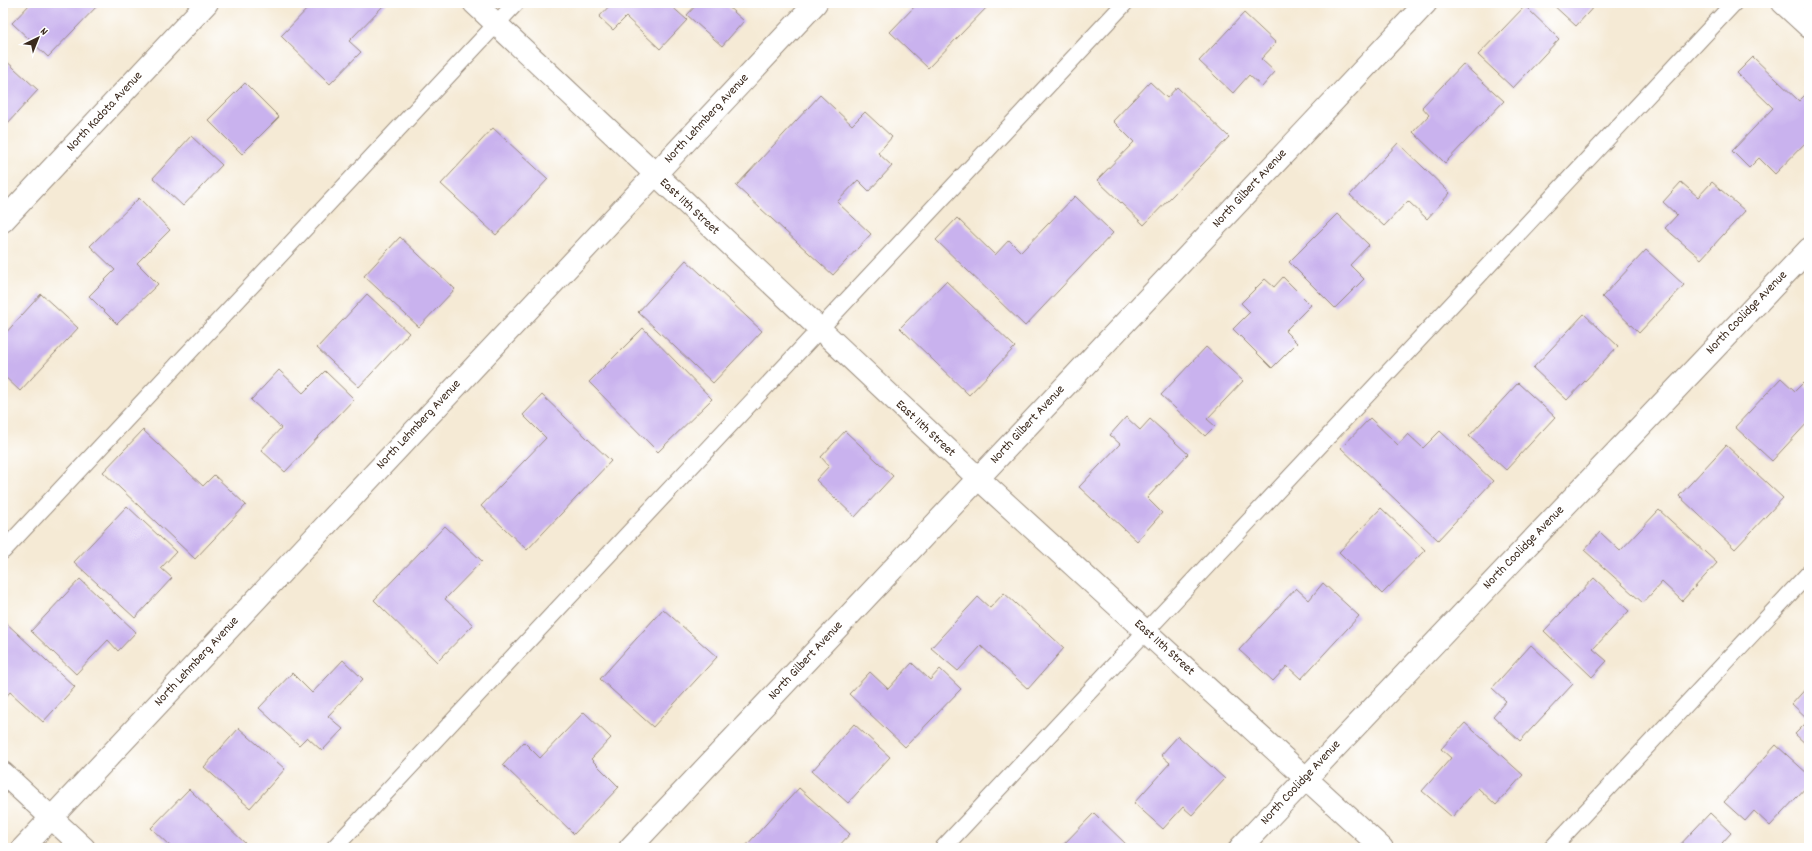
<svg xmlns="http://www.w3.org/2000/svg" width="1812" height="851" font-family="Dekko,sans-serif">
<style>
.building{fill:#c9b2ee}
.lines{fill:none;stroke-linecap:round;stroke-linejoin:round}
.lane-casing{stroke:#988a7a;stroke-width:18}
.street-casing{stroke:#988a7a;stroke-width:24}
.secondary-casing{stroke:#988a7a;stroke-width:24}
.lane{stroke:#fff;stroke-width:16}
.street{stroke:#fff;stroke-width:22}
.secondary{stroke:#fff;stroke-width:22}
.labels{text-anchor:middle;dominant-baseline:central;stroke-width:3;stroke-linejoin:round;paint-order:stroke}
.street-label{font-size:13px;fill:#3b2a1e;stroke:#fff}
</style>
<rect width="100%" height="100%" fill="#fff"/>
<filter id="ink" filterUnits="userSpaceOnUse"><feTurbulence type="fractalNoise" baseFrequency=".025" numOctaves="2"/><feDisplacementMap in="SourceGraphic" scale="8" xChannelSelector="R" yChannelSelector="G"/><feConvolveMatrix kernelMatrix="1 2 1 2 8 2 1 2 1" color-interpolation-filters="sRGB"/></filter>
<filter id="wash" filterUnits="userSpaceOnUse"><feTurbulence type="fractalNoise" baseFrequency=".012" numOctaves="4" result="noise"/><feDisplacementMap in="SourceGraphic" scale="16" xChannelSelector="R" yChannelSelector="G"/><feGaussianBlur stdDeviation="0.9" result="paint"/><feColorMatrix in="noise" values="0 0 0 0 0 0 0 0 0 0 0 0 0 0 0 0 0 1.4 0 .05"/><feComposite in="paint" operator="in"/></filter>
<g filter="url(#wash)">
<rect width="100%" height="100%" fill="#f5ead5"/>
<g id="blocks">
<!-- building -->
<g class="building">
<path d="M31,3h69l-52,54 -36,-34z"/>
<path d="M313,3h73l-37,38 12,11 -31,32 -49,-48z"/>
<path d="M612,3h56l19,17 -27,29 -34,-32 -13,13 -14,-13z"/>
<path d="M698,3h26l20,18 -22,25 -35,-31z"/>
<path d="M918,3h73l-63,65 -38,-36z"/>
<path d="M1551,3h46l-21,23z"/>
<path d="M1525,6l34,33 -46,49 -35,-33z"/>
<path d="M1244,13l32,30 -15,16 14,13 -13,15 -13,-12 -16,18 -34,-32z"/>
<path d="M1753,57l46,44 10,-10v48l-34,35 -16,-16 -10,10 -17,-17 41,-43 -36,-35z"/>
<path d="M3,58l35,32 -31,34 -4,-3z"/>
<path d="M1463,64l41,37 -59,62 -32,-31 16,-17 -7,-8z"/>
<path d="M1150,82l17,16 10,-11 52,50 -85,88 -47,-45 37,-38 -21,-21z"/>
<path d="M245,83l34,34 -37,37 -34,-34z"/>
<path d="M820,95l32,30 13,-13 27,25 -14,16 14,13 -23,25 -11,-11 -21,22 34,32 -38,41 -97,-89z"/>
<path d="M493,128l55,51 -52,56 -55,-51z"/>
<path d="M191,136l31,29 -39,41 -30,-28z"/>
<path d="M1398,143l52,50 -23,26 -19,-18 -24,25 -34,-31z"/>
<path d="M1681,182l17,15 14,-15 33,29 -44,48 -36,-31 12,-13 -14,-13z"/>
<path d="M1075,196l38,37 -88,93 -89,-86 21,-22 38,37 14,-15 12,12z"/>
<path d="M139,198l31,32 -33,33 21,21 -41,40 -28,-28 26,-26 -25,-24z"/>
<path d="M1337,214l32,31 -19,20 14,14 -29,29 -46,-46z"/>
<path d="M400,237l55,52 -36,38 -55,-51z"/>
<path d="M1646,250l38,35 -45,48 -37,-36z"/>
<path d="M686,260l76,71 -49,52 -75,-71z"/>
<path d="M1283,277l28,28 -26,26 12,12 -25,25 -39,-39 17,-17 -9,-9 24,-24 9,8z"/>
<path d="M946,281l69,66 -46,48 -69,-67z"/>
<path d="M41,294l37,34 -58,63 -17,-16v-39z"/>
<path d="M367,294l42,39 -50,54 -42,-39z"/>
<path d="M1584,314l34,32 -51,54 -34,-32z"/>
<path d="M643,328l69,71 -54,53 -69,-70z"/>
<path d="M1206,347l37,34 -36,38 8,7 -10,10 -44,-41z"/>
<path d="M279,370l24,23 22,-22 29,28 -69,73 -24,-22 20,-22 -30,-28z"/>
<path d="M1781,378l14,13 8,-8 6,6v32l-37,40 -37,-34z"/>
<path d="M1518,383l37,34 -49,53 -37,-34z"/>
<path d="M542,395l69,66 -84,89 -46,-44 65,-68 -23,-23z"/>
<path d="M1126,417l14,13 10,-11 38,35 -41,44 15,15 -25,28 -58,-54 41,-43 -10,-9z"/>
<path d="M1370,418l28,27 10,-11 15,14 17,-17 53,50 -55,59 -97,-92z"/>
<path d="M143,430l60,56 11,-11 32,30 -51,54 -92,-87z"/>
<path d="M845,431l48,45 -38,41 -39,-37 13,-14 -8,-9z"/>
<path d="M1726,445l57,53 -48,51 -56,-53z"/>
<path d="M127,506l49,46 -15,16 11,10 -37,40 -61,-56z"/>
<path d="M1381,508l44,42 -43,44 -43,-42z"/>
<path d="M1659,510l58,53 -35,38 -20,-19 -19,21 -59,-53 16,-18 20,19z"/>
<path d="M445,526l37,35 -37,38 28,26 -36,37 -63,-62z"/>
<path d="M1594,578l35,33 -36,38 14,12 -15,16 -48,-46z"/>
<path d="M80,579l56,53 -18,19 -10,-11 -32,34 -45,-43z"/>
<path d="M1323,583l36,33 -58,63 -14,-13 -14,15 -34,-31 57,-62 13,12z"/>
<path d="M1004,593l60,55 -36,41 -47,-43 -23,25 -27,-23 47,-51 12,11z"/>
<path d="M663,609l54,48 -64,70 -53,-48z"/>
<path d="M3,620l72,67 -32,35 -33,-30 -7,8z"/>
<path d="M1531,645l42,39 -53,57 -27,-25 13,-15 -14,-13z"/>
<path d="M343,660l20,19 -35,37 15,13 -21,22 -15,-14 -8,8 -40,-37 33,-35 20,20z"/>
<path d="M912,663l18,17 10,-11 21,20 -56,58 -56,-53 21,-22 18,17z"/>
<path d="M1809,685v62l-14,-13 14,-14 -17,-16z"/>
<path d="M584,712l27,26 -20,21 28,28 -45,47 -71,-69 21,-23 16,16z"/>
<path d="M1465,723l58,52 -27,30 -18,-17 -26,29 -30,-26 29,-33 -10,-9z"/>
<path d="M854,724l36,33 -42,46 -36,-32z"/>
<path d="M239,728l46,41 -35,39 -46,-41z"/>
<path d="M1178,736l47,43 -33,36 -9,-8 -20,22 -29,-26 36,-40 -9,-8z"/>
<path d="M1776,745l33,30v9l-39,42 -16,-15 -9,10 -21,-19z"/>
<path d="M799,788l51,46 -13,14h-93z"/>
<path d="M189,789l61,59h-78l-21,-20z"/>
<path d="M1094,813l36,35h-70z"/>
<path d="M1710,813l21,20 -9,10 5,5h-50z"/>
</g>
</g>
</g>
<g filter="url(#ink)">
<use href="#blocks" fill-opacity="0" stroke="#988a7a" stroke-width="1"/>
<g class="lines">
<!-- lane casing -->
<g class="lane-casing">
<g id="lane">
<path d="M3,551l513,-548"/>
<path d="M334,848l791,-845"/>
<path d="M943,848l791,-845"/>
<path d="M1552,848l257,-275"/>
</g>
</g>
<!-- street casing -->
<g class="street-casing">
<g id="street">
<path d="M474,3l504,475 404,370"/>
<path d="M3,221l204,-218"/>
<path d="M3,773l81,75"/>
<path d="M23,848l793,-845"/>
<path d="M630,848l796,-845"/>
<path d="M1240,848l569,-599"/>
</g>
</g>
<!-- secondary casing -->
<g class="secondary-casing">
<path id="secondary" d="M1783,3l26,24"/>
</g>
<!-- lane -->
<use href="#lane" class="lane"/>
<!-- street -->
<use href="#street" class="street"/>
<!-- secondary -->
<use href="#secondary" class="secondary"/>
</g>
</g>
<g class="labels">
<!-- street labels -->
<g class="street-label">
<text transform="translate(105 112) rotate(-47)">North Kadota Avenue</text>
<text transform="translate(707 119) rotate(-47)">North Lehmberg Avenue</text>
<text transform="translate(1250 189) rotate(-47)">North Gilbert Avenue</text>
<text transform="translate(689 207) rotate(43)">East 11th Street</text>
<text transform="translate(1747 313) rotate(-46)">North Coolidge Avenue</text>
<text transform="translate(419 425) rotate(-47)">North Lehmberg Avenue</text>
<text transform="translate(1028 425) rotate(-47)">North Gilbert Avenue</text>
<text transform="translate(925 429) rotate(43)">East 11th Street</text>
<text transform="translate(1524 548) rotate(-46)">North Coolidge Avenue</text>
<text transform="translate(1164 648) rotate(42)">East 11th Street</text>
<text transform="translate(806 661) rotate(-47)">North Gilbert Avenue</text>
<text transform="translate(197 662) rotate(-47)">North Lehmberg Avenue</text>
<text transform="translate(1301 783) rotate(-47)">North Coolidge Avenue</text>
</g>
</g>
<!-- margin -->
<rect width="1812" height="851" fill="none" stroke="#fff" stroke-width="16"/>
<!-- north arrow -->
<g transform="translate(38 38) rotate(43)" stroke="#ffffff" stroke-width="3" paint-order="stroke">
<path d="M0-3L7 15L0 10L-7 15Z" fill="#3b2a1e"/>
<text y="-6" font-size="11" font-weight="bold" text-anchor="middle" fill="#3b2a1e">N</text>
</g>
</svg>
